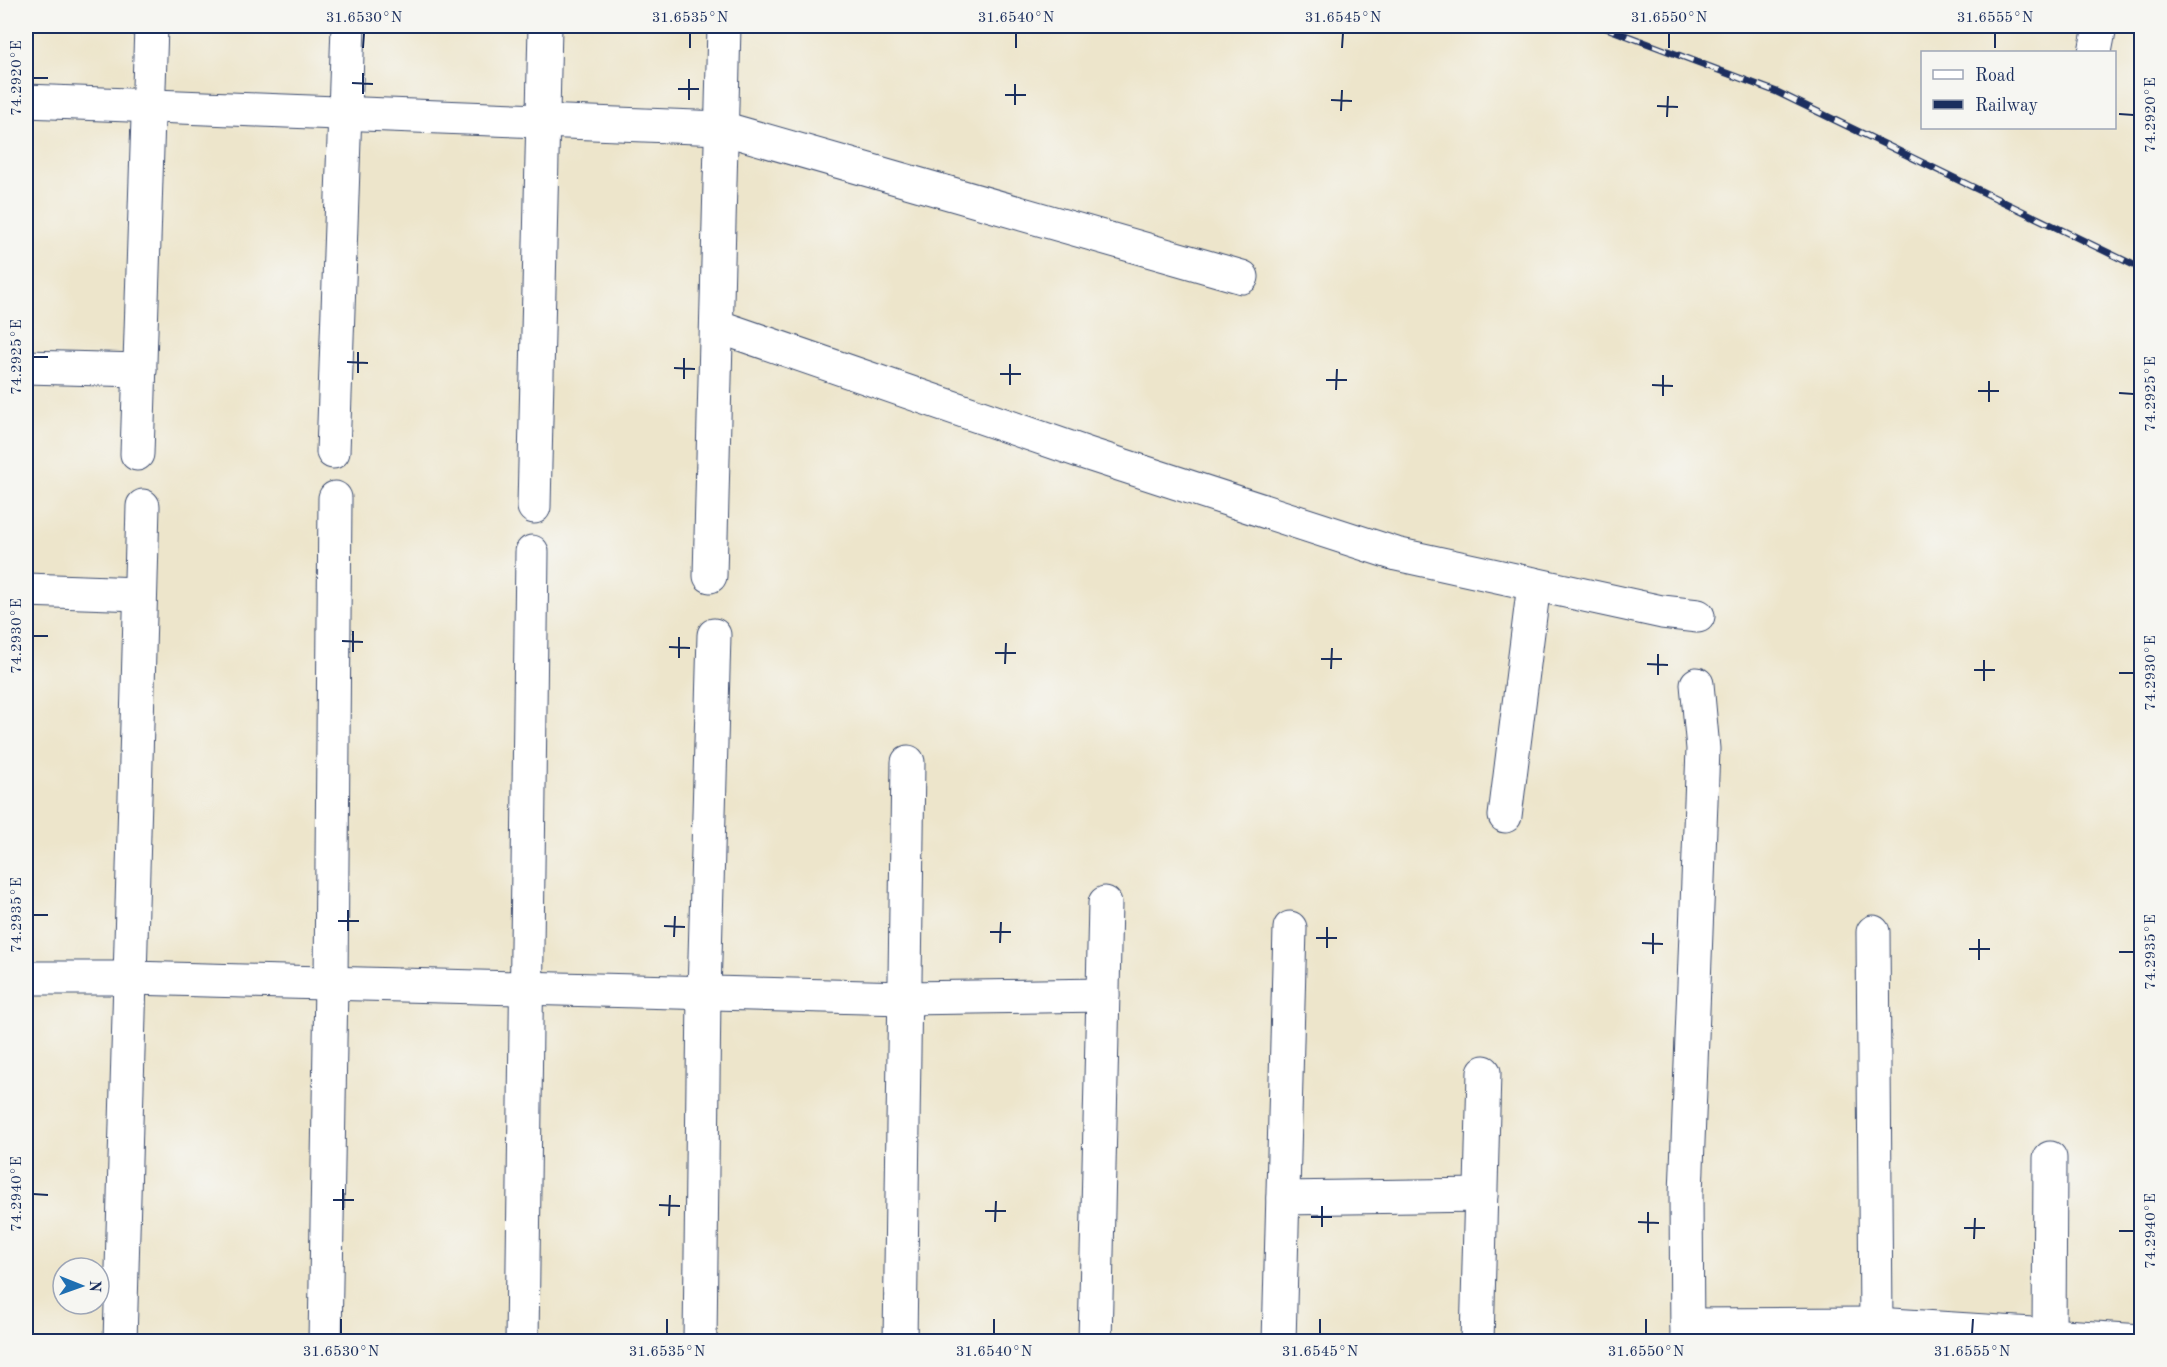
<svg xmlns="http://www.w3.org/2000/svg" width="2167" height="1367" font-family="'Old Standard TT',serif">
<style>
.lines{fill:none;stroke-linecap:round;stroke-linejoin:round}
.street-casing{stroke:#3a4a6e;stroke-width:35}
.street{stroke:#fff;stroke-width:33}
.rail-casing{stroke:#1b2f5e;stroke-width:7}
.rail{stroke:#f6f6f2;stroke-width:4.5;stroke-dasharray:14;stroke-linecap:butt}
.ticks{fill:none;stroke:#1b2f5e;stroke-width:2}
.neatline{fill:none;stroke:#1b2f5e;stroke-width:2}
.ticks-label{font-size:15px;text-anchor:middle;fill:#1b2f5e}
</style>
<rect width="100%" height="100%" fill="#f6f6f2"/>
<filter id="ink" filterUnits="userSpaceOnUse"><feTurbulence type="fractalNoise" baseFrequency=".0167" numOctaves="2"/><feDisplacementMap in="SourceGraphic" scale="12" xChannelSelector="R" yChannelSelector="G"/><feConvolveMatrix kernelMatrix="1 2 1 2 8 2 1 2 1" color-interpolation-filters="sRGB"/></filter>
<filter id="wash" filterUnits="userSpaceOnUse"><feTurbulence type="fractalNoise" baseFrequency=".008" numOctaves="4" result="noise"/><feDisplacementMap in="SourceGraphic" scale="24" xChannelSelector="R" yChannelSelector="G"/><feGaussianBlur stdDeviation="1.35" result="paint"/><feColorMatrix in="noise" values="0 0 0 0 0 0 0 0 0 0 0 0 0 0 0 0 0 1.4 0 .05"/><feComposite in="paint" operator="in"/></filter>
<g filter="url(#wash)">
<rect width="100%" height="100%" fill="#ede5cb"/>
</g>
<g filter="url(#ink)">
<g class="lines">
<!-- street casing -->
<g class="street-casing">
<g id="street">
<path d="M2095,52l5,-26"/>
<path d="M26,101l696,27 520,149"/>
<path d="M717,326l371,128 308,100 266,58 36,4"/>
<path d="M26,367l114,3"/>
<path d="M333,452l15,-426"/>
<path d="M137,454l14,-428"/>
<path d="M534,507l11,-481"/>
<path d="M710,576l14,-550"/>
<path d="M26,590l114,4"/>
<path d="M1505,816l29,-232"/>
<path d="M1873,932l3,392"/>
<path d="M37,978h94l774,20 198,-3"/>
<path d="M1283,1198l198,-3"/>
<path d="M1687,1325l189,-1 266,17"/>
<path d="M2049,1335l1,-177"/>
<path d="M120,1342l23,-836"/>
<path d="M325,1342l6,-359 4,-485"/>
<path d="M522,1342l10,-790"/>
<path d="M700,1342l4,-349 10,-358"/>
<path d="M900,1342l8,-580"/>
<path d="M1095,1342l10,-439"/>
<path d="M1279,1342l11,-414"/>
<path d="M1477,1342l7,-270"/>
<path d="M1687,1342l-1,-148 17,-445 -6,-65"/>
</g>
</g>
<!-- street -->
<use href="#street" class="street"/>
<!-- rail casing -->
<g class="rail-casing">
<path id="rail" d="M1601,26l176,66 365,177"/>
</g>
<!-- rail -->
<use href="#rail" class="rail"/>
</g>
</g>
<!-- ticks -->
<path class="ticks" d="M363,48l1,-15M690,48v-15M1016,48v-15M1342,48l1,-15M1669,48v-15M1995,48v-15M33,78h15M352,83l21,1M678,89h21M363,94v-21M1005,95h21M689,100v-21M1331,100l21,1M1015,105v-21M1657,106l21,1M1341,111l1,-21M2119,114l15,1M1667,117l1,-21M33,357h15M347,362l21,1M674,368l21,1M358,373v-21M1000,374h21M684,379v-21M1326,380h21M1010,385v-21M1652,385l21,1M1336,390l1,-21M1978,391h21M2119,393l15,1M1663,396v-21M1989,402v-21M33,636h15M342,641l21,1M669,647l21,1M353,652v-21M995,653h21M679,658v-21M1321,659h21M1005,664l1,-21M1647,664l21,1M1331,669l1,-21M1974,670h21M2119,673h15M1658,675v-21M1984,681v-21M33,915h15M338,921h21M664,926l21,1M348,931v-21M990,932h21M674,937l1,-21M1316,938h21M1000,943l1,-21M1642,943l21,1M1327,948v-21M1969,949h21M2119,952h15M1653,954v-21M1979,960v-21M33,1194l15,1M333,1200h21M659,1205l21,1M343,1210v-21M985,1211h21M669,1216l1,-21M1311,1217h21M995,1222l1,-21M1638,1222l21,1M1322,1227v-21M1964,1228h21M2119,1231h15M1648,1233v-21M1974,1239l1,-21M341,1334v-15M667,1334v-15M994,1334v-15M1320,1334v-15M1646,1334v-15M1972,1334l1,-15"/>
<!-- margin -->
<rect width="2167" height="1367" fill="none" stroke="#f6f6f2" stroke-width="66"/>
<!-- legend -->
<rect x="1921" y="51" width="195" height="78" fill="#f6f6f2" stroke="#9ea6b7" stroke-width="1.5"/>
<rect x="1933" y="70" width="30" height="9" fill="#ffffff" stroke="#9ea6b7" stroke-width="1.5"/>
<text x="1975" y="81" font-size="18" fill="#1b2f5e">Road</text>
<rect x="1933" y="100" width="30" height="9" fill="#1b2f5e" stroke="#9ea6b7" stroke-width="1.5"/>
<text x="1975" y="111" font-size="18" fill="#1b2f5e">Railway</text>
<!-- north arrow -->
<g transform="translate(81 1286) rotate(91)"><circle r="28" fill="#f6f6f2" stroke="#9ea6b7" stroke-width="1.5"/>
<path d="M0-4.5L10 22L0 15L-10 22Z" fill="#1f6fb2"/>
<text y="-9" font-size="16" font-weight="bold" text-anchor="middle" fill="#1b2f5e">N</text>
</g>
<rect x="33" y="33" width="2101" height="1301" class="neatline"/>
<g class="ticks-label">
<text x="364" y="22">31.6530°N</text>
<text x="690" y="22">31.6535°N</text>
<text x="1016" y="22">31.6540°N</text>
<text x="1343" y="22">31.6545°N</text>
<text x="1669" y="22">31.6550°N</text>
<text x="1995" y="22">31.6555°N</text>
<text transform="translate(16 78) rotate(-90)" y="5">74.2920°E</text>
<text transform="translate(2150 115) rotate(-90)" y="5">74.2920°E</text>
<text transform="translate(16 357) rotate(-90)" y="5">74.2925°E</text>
<text transform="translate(2150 394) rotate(-90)" y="5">74.2925°E</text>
<text transform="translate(16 636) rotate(-90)" y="5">74.2930°E</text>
<text transform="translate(2150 673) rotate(-90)" y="5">74.2930°E</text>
<text transform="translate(16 915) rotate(-90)" y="5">74.2935°E</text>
<text transform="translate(2150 952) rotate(-90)" y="5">74.2935°E</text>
<text transform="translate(16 1194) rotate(-90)" y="5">74.2940°E</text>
<text transform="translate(2150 1231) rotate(-90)" y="5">74.2940°E</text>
<text x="341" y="1356">31.6530°N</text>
<text x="667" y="1356">31.6535°N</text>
<text x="994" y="1356">31.6540°N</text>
<text x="1320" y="1356">31.6545°N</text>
<text x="1646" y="1356">31.6550°N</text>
<text x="1972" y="1356">31.6555°N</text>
</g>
</svg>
